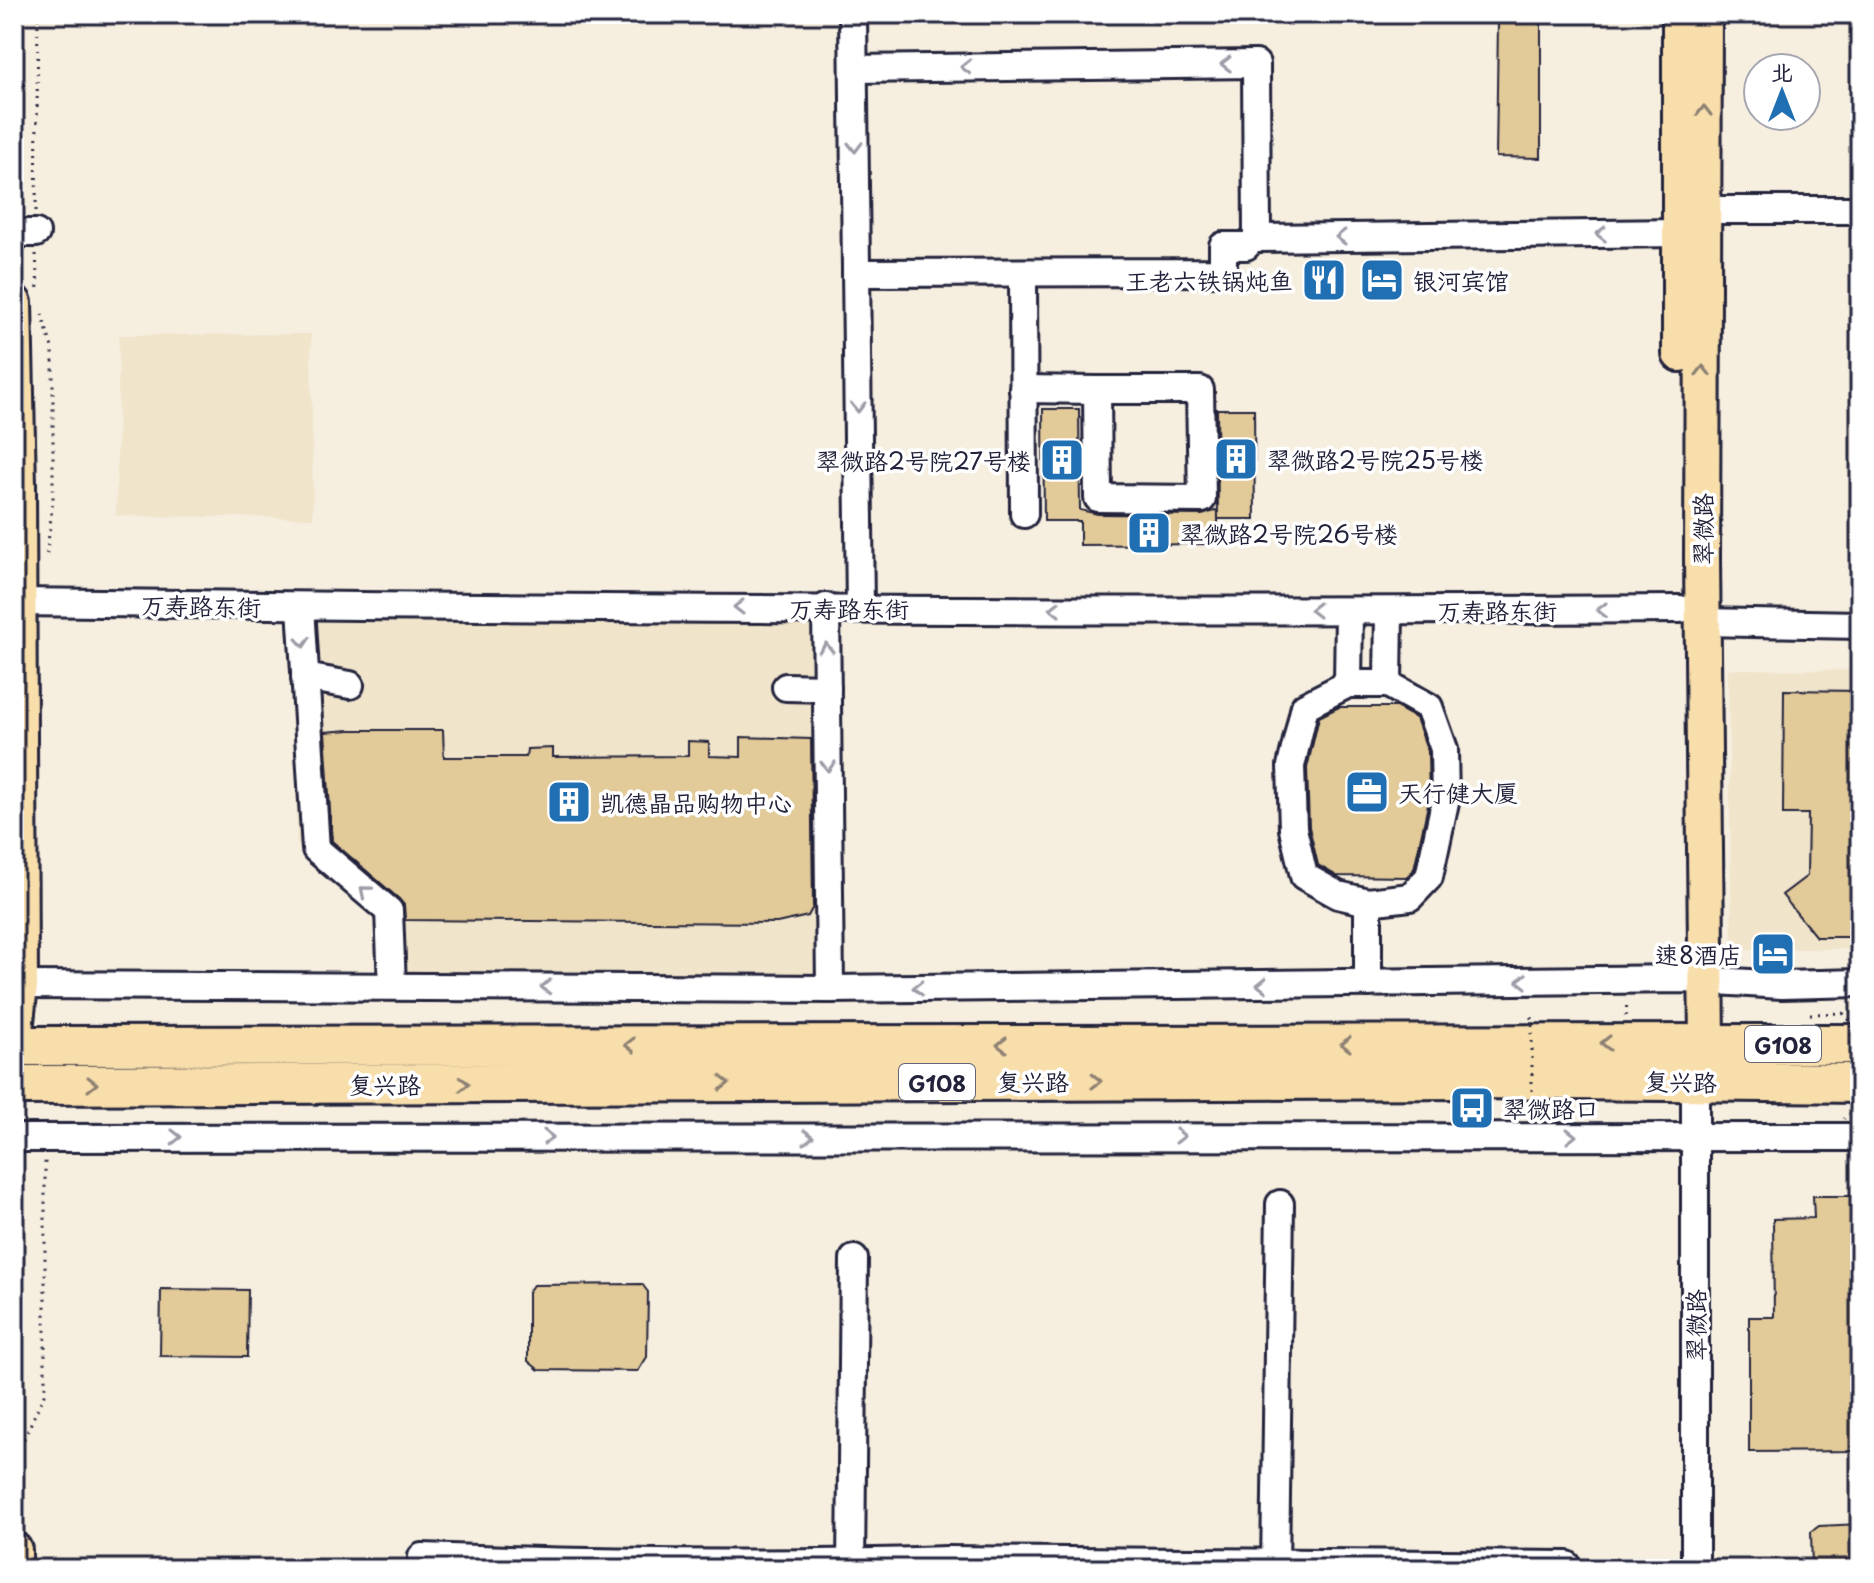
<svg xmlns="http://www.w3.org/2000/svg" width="1874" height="1583" font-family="'Playpen Sans','LXGW WenKai TC',sans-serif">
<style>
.built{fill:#f0e4cb}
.building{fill:#e2ca99;stroke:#22223b;stroke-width:2}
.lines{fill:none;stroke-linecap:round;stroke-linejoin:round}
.minor-casing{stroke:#22223b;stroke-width:32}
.major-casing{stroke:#22223b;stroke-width:40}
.highway-casing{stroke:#22223b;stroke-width:44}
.path{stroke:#22223b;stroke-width:3;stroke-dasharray:2 6;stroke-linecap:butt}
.minor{stroke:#fff;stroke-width:26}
.major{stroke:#f8deab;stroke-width:34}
.highway{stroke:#f8deab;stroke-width:38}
.path-bridge{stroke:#22223b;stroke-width:3;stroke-dasharray:2 6;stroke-linecap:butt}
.oneway{stroke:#9c9ca7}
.oneway2{stroke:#8d8073}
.labels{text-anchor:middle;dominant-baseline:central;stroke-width:7;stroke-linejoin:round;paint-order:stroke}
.shield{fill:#fff;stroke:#646476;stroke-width:2}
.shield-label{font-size:22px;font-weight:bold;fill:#22223b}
.poi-label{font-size:24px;fill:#22223b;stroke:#fff;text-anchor:start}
.street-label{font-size:24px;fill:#22223b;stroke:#fff}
</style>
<rect width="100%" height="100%" fill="#f6efe0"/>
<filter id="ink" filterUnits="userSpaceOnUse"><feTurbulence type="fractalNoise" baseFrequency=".0125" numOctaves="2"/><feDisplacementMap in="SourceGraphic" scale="16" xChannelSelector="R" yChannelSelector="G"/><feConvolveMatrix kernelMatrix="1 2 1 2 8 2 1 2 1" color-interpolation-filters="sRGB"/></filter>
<g filter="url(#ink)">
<!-- built -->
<g class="built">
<path d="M311,334l2,184 -197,-2 3,-181z"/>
<path d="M293,618l523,1 4,358 -441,-3 2,-61 -84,-69z"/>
<path d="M1728,669l132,1v279h-128z"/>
</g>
<!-- building -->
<g class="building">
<path d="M1541,22v136l-45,-1 2,-134z"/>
<path d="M1043,409h36l1,101 18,4 104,1 16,-5v34l-138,1v-24h-36z"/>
<path d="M1217,409h37l1,110h-37z"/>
<path d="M1784,690l76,1v246h-44l-34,-42 25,-19 1,-62h-25z"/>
<path d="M1339,707h57l20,11 12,34 1,48 -15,69 -7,8 -70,-1 -19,-11 -9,-38 -2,-59 12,-51z"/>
<path d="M350,730h93l1,27h82l1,-8 26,-1v9l135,-1v-15l21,1v14l32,1v-20l70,2 2,168 -5,9 -31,7 -372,-3 -1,-15 -5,-6 -67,-58 -7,-109z"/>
<path d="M1813,1196h47v255l-111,1v-135h25l-1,-98 41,-1z"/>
<path d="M642,1284l6,8 -1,65 -9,14 -99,-1 -11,-9v-69l5,-7z"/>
<path d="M161,1289l87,1 -1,67 -87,-1z"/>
<path d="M1860,1524v45h-48l-1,-37 8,-6z"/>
</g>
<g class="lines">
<!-- minor casing -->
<g class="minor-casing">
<g id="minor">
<path d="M853,14l7,594"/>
<path d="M854,69l402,-5 1,174 422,-5"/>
<path d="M1704,210h156"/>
<path d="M14,233h22"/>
<path d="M856,273l367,-1v-26h23"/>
<path d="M1023,273l1,241"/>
<path d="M1023,389l74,1"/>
<path d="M1097,390h103l2,109 -104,-1z"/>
<path d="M18,602c554,7 1109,11 1662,7"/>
<path d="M301,607l15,242 73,62 3,75"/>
<path d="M826,607l4,382"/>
<path d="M1349,611l-1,73h40l1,-73"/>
<path d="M1703,622l157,3"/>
<path d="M305,677l45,8"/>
<path d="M1348,684l-43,22 -14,60 2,63 11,47 34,19 30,7v81"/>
<path d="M786,687l41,1"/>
<path d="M1368,902l42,-5 19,-20 16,-75 -1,-53 -15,-42 -41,-23"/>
<path d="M20,985l810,4 854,-10 98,6 78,-2"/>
<path d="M1695,1080v489"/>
<path d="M14,1138l1846,-1"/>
<path d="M422,1557c175,7 350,9 525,3l620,5"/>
<path d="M851,1569l3,-310"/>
<path d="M1275,1569l5,-365"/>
</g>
</g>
<!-- major casing -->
<g class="major-casing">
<g id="major">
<path d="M1704,14l-2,544 5,486"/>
<path d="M14,303l4,183 2,499 -6,55"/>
<path d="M1680,354v-340"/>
<path d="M14,1550v19"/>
</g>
</g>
<!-- highway casing -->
<g class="highway-casing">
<g id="highway">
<path d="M14,1046l1846,-2"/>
<path d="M14,1085l1460,-6 386,4"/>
</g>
</g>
<!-- path -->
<g class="path">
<path d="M36,211l2,-197"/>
<path d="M36,254l2,36"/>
<path d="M42,314l11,37v149l-7,60"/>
<path d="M1810,1014l33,-1"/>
<path d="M1626,1016l1,-16"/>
<path d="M14,1461l31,-69v-233"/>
</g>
<!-- minor -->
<use href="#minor" class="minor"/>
<!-- major -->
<use href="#major" class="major"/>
<!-- highway -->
<use href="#highway" class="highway"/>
<!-- path-bridge -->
<g class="path-bridge">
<path d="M1843,1013l8,9 1,90 -8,7"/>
<path d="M1532,1017v104"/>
</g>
</g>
<!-- one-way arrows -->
<defs><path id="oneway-chevron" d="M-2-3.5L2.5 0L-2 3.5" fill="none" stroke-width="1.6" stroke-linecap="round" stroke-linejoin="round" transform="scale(2)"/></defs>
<g class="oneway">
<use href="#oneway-chevron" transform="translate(1226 64) rotate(179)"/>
<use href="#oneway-chevron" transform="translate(966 67) rotate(179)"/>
<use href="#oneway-chevron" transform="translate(855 147) rotate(89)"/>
<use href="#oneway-chevron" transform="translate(1601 234) rotate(179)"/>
<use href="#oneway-chevron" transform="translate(1341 237) rotate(179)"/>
<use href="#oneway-chevron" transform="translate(858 407) rotate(89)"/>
<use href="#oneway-chevron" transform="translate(739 607) rotate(-180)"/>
<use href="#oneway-chevron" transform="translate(1055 609) rotate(-180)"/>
<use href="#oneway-chevron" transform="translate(1315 610) rotate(-180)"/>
<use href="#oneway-chevron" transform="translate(1602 610) rotate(180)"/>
<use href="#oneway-chevron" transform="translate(303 642) rotate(86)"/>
<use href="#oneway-chevron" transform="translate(826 648) rotate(-91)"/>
<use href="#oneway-chevron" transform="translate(828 766) rotate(89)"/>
<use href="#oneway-chevron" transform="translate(365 891) rotate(-140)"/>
<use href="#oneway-chevron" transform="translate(1522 981) rotate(180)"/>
<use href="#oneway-chevron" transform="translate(1262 985) rotate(179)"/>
<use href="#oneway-chevron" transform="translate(546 987) rotate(-180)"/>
<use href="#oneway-chevron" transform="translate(918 988) rotate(179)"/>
<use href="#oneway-chevron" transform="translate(1180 1136)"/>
<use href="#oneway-chevron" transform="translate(1571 1136)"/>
<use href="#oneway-chevron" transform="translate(176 1137)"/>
<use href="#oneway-chevron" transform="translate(548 1137)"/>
<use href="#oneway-chevron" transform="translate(808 1137)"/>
</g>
<g class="oneway2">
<use href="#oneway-chevron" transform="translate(1704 111) rotate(-90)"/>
<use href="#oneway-chevron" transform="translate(1703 371) rotate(-90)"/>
<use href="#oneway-chevron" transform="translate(1606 1043) rotate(180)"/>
<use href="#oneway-chevron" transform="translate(1346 1044) rotate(180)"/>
<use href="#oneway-chevron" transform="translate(630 1045) rotate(180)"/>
<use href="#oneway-chevron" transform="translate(1002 1045) rotate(180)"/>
<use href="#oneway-chevron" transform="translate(1096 1081)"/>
<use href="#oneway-chevron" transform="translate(724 1083)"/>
<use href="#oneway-chevron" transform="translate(92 1084)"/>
<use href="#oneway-chevron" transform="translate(464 1084)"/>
</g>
</g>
<!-- icons -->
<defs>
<g id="restaurant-square" transform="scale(2.3)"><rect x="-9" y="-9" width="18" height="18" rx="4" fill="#1f6fb2" stroke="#fff"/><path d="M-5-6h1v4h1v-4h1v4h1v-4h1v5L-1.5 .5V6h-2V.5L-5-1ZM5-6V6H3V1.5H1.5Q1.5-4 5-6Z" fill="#fff"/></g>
<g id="hotel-square" transform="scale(2.3)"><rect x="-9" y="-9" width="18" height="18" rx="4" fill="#1f6fb2" stroke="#fff"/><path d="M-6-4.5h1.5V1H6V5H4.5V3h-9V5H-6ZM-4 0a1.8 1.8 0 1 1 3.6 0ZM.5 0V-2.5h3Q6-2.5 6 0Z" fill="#fff"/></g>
<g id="building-square" transform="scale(2.3)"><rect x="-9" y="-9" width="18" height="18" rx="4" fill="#1f6fb2" stroke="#fff"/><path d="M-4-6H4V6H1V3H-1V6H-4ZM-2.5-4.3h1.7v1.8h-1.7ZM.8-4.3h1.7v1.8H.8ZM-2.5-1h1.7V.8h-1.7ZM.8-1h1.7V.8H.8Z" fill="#fff"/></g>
<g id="office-square" transform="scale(2.3)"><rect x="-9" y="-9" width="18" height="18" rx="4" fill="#1f6fb2" stroke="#fff"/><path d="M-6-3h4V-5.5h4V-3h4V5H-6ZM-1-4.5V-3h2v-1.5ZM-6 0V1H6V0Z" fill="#fff"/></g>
<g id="bus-square" transform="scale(2.3)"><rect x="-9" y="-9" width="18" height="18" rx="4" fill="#1f6fb2" stroke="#fff"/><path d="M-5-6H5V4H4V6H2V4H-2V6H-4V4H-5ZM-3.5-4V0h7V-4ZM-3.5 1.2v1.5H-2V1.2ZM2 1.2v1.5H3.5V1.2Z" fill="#fff"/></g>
</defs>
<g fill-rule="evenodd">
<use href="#restaurant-square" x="1324" y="280"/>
<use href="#hotel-square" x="1382" y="280"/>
<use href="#building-square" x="1236" y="459"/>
<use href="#building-square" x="1062" y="460"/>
<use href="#building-square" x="1149" y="533"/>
<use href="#office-square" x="1367" y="792"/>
<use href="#building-square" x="569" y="802"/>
<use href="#hotel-square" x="1773" y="954"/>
<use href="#bus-square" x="1472" y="1108"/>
</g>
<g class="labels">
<!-- shield labels -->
<g class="shield">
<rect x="1745" y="1026" width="76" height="36" rx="6"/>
<rect x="899" y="1064" width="76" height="36" rx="6"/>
</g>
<g class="shield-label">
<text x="1783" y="1044">G108</text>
<text x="937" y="1082">G108</text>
</g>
<!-- poi labels -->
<g class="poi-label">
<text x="1293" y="280" text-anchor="end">王老六铁锅炖鱼</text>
<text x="1413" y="280">银河宾馆</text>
<text x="1267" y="459">翠微路2号院25号楼</text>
<text x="1031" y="460" text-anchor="end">翠微路2号院27号楼</text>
<text x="1180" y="533">翠微路2号院26号楼</text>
<text x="1398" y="792">天行健大厦</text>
<text x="600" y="802">凯德晶品购物中心</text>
<text x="1742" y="954" text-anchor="end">速8酒店</text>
<text x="1503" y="1108">翠微路口</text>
</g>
<!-- street labels -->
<g class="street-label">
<text transform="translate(1702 529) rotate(-90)">翠微路</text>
<text transform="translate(201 605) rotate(1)">万寿路东街</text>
<text x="849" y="608">万寿路东街</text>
<text x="1497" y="610">万寿路东街</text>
<text x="1033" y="1081">复兴路</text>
<text transform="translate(1681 1081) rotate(1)">复兴路</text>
<text x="385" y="1084">复兴路</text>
<text transform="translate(1695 1325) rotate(-90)">翠微路</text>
</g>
</g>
<!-- margin -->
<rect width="1874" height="1583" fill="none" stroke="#fff" stroke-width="48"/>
<rect x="24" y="24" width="1826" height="1535" fill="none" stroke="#22223b" stroke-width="3" filter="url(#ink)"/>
<!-- north arrow -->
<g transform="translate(1782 92)"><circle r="38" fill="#ffffff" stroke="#a7a7b1" stroke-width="2"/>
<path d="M0-6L14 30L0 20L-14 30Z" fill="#1f6fb2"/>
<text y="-12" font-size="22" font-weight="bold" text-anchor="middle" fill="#22223b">北</text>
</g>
</svg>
